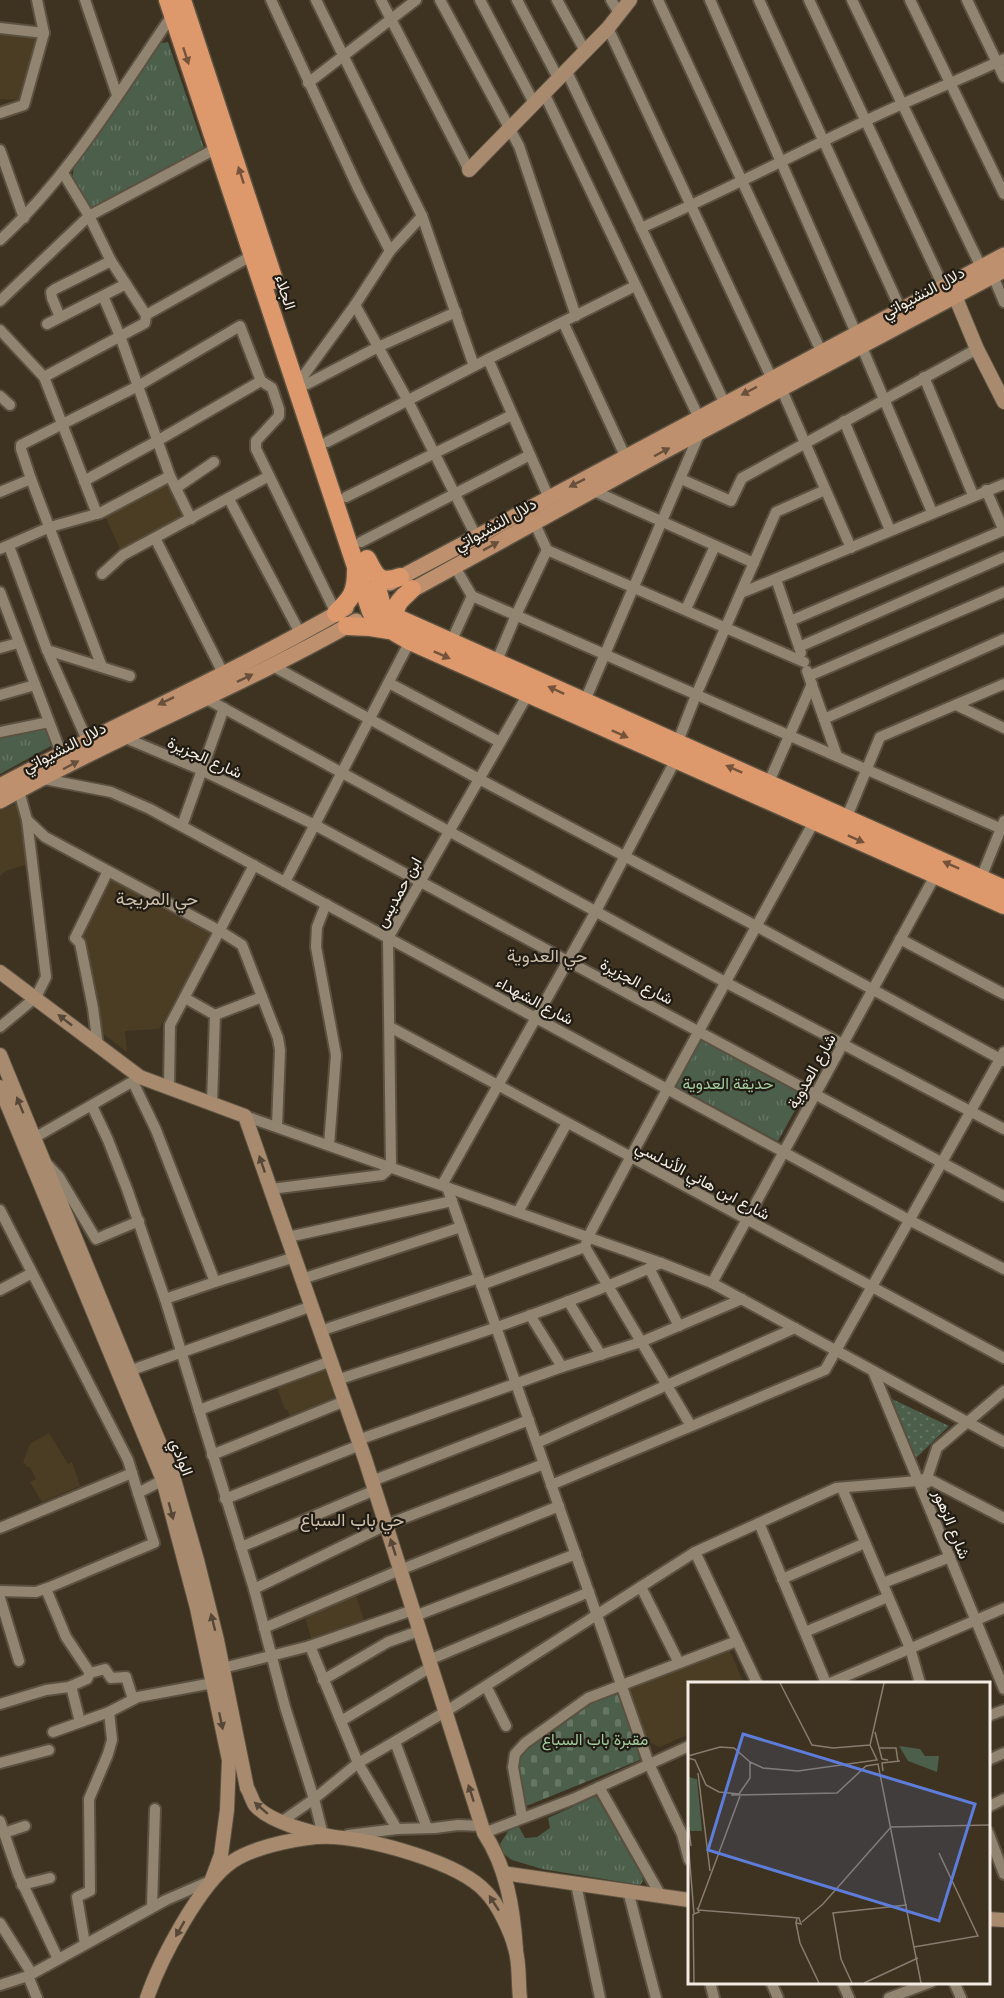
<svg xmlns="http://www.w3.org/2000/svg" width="1004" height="1998" font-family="Mulish,Vazirmatn,sans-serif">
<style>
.built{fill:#4b3c24}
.cemetery{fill:url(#cemetery-stones)}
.park{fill:url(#park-tufts)}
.garden{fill:url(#garden-dots)}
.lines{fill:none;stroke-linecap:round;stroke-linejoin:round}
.street-casing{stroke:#5b5141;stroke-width:14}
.secondary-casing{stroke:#5b5141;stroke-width:16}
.primary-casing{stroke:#5b5141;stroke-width:18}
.highway-casing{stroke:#5b5141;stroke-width:21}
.street{stroke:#918470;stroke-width:10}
.secondary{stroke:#a88a6e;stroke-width:14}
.primary{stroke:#bf906d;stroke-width:15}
.highway{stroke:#dd986b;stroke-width:18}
.oneway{fill:#75533b}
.oneway2{fill:#68503b}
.oneway3{fill:#564737}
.labels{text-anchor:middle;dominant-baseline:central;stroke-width:4.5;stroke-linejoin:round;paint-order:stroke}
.street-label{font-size:16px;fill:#f4ece2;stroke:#201b13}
.park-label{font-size:16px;fill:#a2cb9f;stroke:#201b13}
.neighbourhood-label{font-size:18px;fill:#ccbea9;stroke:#201b13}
.inset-road{fill:none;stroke:#877c6e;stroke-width:1.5}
.view{fill:#5e7ddb;fill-opacity:0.15;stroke:#5e7ddb;stroke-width:3}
.inset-edge{fill:none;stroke:#f4ece2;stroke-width:3}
</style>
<defs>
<pattern id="cemetery-stones" width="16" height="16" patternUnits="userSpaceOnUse" patternTransform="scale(1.5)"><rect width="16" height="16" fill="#4c5f4b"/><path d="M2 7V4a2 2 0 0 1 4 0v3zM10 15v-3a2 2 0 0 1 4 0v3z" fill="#667665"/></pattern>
<pattern id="park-tufts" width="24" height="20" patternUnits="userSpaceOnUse" patternTransform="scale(1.5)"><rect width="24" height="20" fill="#4c5f4b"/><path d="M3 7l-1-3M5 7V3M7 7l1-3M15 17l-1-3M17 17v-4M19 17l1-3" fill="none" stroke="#667665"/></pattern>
<pattern id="garden-dots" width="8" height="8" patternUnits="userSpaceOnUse" patternTransform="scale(1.5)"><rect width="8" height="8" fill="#4c5f4b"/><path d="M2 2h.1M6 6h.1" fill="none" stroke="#667665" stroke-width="1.8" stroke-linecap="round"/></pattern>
</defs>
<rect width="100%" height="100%" fill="#3e3221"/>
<!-- built -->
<g class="built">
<path d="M0,34l38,2 -16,64 -22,-1z"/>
<path d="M165,482l5,3 14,34 -63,32 -17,-37z"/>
<path d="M18,803l10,61 -22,7 -6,5v-65z"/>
<path d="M112,879l100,55 -53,95 -34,2 2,21 -25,-19 -19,-91 -4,-4z"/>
<path d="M327,1367l12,32 -49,18 -3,-8 -2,1 -9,-25z"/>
<path d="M49,1433l19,31 4,-2 8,24 -38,16 -12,-20 6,-3 -6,-12h-3l-4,-5 7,-18z"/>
<path d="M355,1593l10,30 -53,18 -8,-27z"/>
<path d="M729,1649l15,34h-55v51l-29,13 -16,-7 -17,-48 2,-3z"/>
</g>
<!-- cemetery -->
<path class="cemetery" d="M620,1692l20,68 -116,47 -6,-46 8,-13 63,-48z"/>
<!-- park -->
<g class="park">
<path d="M168,42l36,106 -113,61 -19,-29 2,-13 78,-122z"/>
<path d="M46,728l5,18 -51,28v-38z"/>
<path d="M698,1035l106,59 -26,47 -104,-56z"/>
<path d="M596,1796l46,80 1,5 -3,4 -98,-16 -30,-9 -10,-7 -2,-9 10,-16 8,-3 7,13 12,-1 13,-9 -2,-10z"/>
</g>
<!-- garden -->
<path class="garden" d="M892,1399l57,27 -33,32z"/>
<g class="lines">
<!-- street casing -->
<g class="street-casing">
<g id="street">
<path d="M85,0l32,95"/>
<path d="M271,0l87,188 32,63"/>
<path d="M316,0l106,216 52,150"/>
<path d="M381,0l88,170"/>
<path d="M440,0l79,146 57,170"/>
<path d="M480,0l54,103"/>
<path d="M517,0l41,78"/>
<path d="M557,0l28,51"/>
<path d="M611,0l9,14"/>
<path d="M658,0l163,351"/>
<path d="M710,0l146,333"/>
<path d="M759,0l142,310"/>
<path d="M809,0l135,288"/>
<path d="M852,0l129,267"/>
<path d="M910,0l94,194"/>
<path d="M967,0l37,77"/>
<path d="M0,28l44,5"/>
<path d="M608,28l164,351"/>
<path d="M566,70l159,334"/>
<path d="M308,83l108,-83"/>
<path d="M544,93l155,325"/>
<path d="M0,113l24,-8 20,-72 -7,-33"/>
<path d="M0,150l24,68"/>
<path d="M641,228c75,-33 148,-71 222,-106 46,-22 94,-41 141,-63"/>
<path d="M0,240c70,-64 119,-148 173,-226"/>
<path d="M993,276l11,26"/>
<path d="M103,296l17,40 50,140 21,43"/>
<path d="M0,301l89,-85 128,-68"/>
<path d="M355,305l53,96 68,135"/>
<path d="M146,315l107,-60"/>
<path d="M60,317l-8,-19 -1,-6 4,-3 56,-28"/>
<path d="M563,322l63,136"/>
<path d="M47,324l79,-40"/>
<path d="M0,330l44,47 53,137"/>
<path d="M861,345l71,167"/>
<path d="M488,359l61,139"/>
<path d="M304,375l51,-70 35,-54 32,-35"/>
<path d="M44,377l101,-54 1,-8 -35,-54 -22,-45 -26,-43"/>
<path d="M924,377l49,118"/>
<path d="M307,384l71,-37 78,-35"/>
<path d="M781,388l70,160"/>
<path d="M0,396l10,9"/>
<path d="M844,421l46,109"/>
<path d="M327,442l161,-83 147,-73"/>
<path d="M681,479l50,22 11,-23 235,-129"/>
<path d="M84,481l73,-40 104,-60"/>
<path d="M176,488l38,-26"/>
<path d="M592,490l162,73"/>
<path d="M986,490l18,41"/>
<path d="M0,492l31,-13"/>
<path d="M346,497l166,-82"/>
<path d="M229,499l71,134"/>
<path d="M534,522l13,28 257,112"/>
<path d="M155,538l68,135"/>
<path d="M361,542l169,-87"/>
<path d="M9,546l38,104"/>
<path d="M0,549l50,-22 50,-14 70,-37"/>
<path d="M455,567l17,29 532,234"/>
<path d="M102,574l21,-19 146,-79"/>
<path d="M776,579l25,74"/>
<path d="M0,592l61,161"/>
<path d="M741,593l263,-109"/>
<path d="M686,609l29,-63"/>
<path d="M790,621l214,-91"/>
<path d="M451,642l21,-46"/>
<path d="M799,647l205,-90"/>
<path d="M0,648l18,-5"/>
<path d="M496,663l20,-48 31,-65"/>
<path d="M271,665l208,114 277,147 248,135"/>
<path d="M102,667l-71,-188 -10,-30v-4l117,-59 102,-60 21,55 11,7 7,21v7l-23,25v8l80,164"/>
<path d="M807,671l30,85"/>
<path d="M809,676l195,-84"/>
<path d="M389,683l111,59"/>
<path d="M0,695l35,-10"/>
<path d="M205,698l520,284 279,147"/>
<path d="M584,703l116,-271"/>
<path d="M956,705l48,23"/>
<path d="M824,719l180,-80"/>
<path d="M0,732l49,-10"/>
<path d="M123,737l76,32 116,56 689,371"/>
<path d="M87,740l-40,-90 83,26"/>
<path d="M677,744l19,-49 80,-183 49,-22"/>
<path d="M44,779l67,13 39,17 759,411 95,49"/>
<path d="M768,784l44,-100"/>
<path d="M846,819l34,-82 124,-53"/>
<path d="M27,820l18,17 175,94 22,14 36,93 2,12 -3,76"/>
<path d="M182,826l42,-118"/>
<path d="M981,878l23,-57"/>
<path d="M285,882l125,-241"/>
<path d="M326,904l-9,23 -1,20 20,108 -7,90"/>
<path d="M900,939l104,55"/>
<path d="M185,998l30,17 -3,88"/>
<path d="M215,1015l47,-18"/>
<path d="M0,1027l36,-30 10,-20 -19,-157 -8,-29"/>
<path d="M390,1027l614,331"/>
<path d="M98,1046l-5,-38 -13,-65 -5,-5 33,-67"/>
<path d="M133,1082l23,48 59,152 -50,17"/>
<path d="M169,1087l1,-62 84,-160"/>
<path d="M92,1106l16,34 19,49 38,110 89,290 31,118 29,92 9,36"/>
<path d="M245,1116l416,147 51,20 292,159"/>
<path d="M34,1138l103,-59"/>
<path d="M48,1165l11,12 37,62 43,-18"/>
<path d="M442,1185l154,-274 80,-152"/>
<path d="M447,1187l202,577 33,70 7,26"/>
<path d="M271,1189l111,-14 9,-8 -3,-229 140,-244"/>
<path d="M0,1210l128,250 10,33 25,-13"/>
<path d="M518,1212l49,-89"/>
<path d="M288,1237l164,-36"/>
<path d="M649,1268l30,58"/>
<path d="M302,1279l159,-52"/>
<path d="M215,1282l80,-25"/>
<path d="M712,1283l224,-409"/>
<path d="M481,1285l104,-38"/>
<path d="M0,1290l32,-17"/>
<path d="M568,1301l33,54"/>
<path d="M530,1315l32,52"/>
<path d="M320,1331l159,-53"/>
<path d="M129,1371l183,-65"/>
<path d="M873,1371l131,318"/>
<path d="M337,1380c109,-36 220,-70 324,-117"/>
<path d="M199,1410l132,-49"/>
<path d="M691,1426l-106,-179 3,-10c74,-140 150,-278 227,-417"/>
<path d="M358,1440l204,-73 79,-25 101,-43"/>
<path d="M537,1443l258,-115"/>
<path d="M212,1455l133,-54"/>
<path d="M372,1481l157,-61"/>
<path d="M927,1483v-5l10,-30 67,-57"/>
<path d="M551,1485l274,-115 179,-318"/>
<path d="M842,1488l68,160 10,35"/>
<path d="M225,1499l135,-54"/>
<path d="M759,1523l67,160"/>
<path d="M0,1528l132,-55"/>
<path d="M241,1547l134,-57"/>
<path d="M695,1552l62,131"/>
<path d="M782,1579l83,-36"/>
<path d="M883,1583l67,-26"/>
<path d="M641,1587l38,76"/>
<path d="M46,1589l20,48 24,36"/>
<path d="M254,1589l132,-64 158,-61"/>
<path d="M0,1591l36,1 14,-5 104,-44 -16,-50"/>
<path d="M0,1598l19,63"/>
<path d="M415,1616l161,-62"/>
<path d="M264,1628l136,-58 159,-64"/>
<path d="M805,1632l83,-35"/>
<path d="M310,1646l48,117 39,66"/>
<path d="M429,1660l160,-68"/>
<path d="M223,1668l87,-22 103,-36"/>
<path d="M323,1680l65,-38 31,-11"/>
<path d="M830,1683l174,-75"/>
<path d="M71,1686l9,36"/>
<path d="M486,1686l20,40"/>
<path d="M0,1704l46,-14 23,-3 18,-8 3,-6 15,-4 6,9 15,-1 7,22"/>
<path d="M988,1716l16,-6"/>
<path d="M341,1721l90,-54"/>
<path d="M53,1732l56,-20"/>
<path d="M395,1742l32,86"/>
<path d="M988,1760l16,-7"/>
<path d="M0,1763l49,-13"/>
<path d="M599,1787l62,109"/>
<path d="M988,1807l16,-8"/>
<path d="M522,1817l-9,-50 2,-13 10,-11 63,-45 149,-57"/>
<path d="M0,1821l18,53 40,85"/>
<path d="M281,1822l33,-23 44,-36 87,-51 250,-160 141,-64 82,-7 9,-3 77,40"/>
<path d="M988,1832l16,42"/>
<path d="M4,1833l21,-7"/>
<path d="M484,1833l89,-34 116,-53"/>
<path d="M348,1835l49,-6 38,-1 23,-3 24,1"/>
<path d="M576,1884l24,114"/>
<path d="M22,1885l28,-7"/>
<path d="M628,1891l28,107"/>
<path d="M152,1907l3,-98"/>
<path d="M0,1923l32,51"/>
<path d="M85,1944l-8,-47 13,-6 -1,-92 19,-45 4,-14 -3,-28 29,-15 75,-14"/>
<path d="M710,1982l4,16"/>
<path d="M771,1982l7,16"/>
<path d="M842,1982l7,16"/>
<path d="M954,1982l7,16"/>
<path d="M0,1985l28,-9"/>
<path d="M37,1998l-9,-22 138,-76 46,-20"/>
<path d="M889,1998l42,-16"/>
</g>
</g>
<!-- secondary casing -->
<g class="secondary-casing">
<g id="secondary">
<path d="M469,170l139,-142 22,-28"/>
<path d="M955,296l22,53 27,53"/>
<path d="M0,972l140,105 105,39 120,343 119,374c23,35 29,75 32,116"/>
<path d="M0,1055l173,421 24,84 20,80 30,148c3,5 5,12 8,17 14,17 57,28 79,32"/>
<path d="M0,1087l163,393 34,128 32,152 -2,50 -6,45 -9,24"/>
<path d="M503,1873l186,27"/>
<path d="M988,1919l16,1"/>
<path d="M147,1998c13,-38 53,-115 86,-137 23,-15 74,-26 101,-24 40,3 125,25 152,55 12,12 25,40 29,56 5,15 3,34 5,50"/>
</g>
</g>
<!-- primary casing -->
<g class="primary-casing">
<g id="primary">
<path d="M390,583l614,-328"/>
<path d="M403,595l258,-142 343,-183"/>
<path d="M0,786c114,-61 234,-113 346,-178"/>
<path d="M0,801c116,-65 240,-114 356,-180"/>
</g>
</g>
<!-- highway casing -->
<g class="highway-casing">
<g id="highway">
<path d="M168,0l203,612c12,14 24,21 39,29l594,264"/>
<path d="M182,0l92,280"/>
<path d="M367,559c9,18 12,25 33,18"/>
<path d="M377,588l5,18 13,11 609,272"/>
<path d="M336,613c15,-14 20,-20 20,-42"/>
<path d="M395,617c-1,-14 8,-19 17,-28"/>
<path d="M347,626l23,1 19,3"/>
</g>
</g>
<!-- street -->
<use href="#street" class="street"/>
<!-- secondary -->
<use href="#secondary" class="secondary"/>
<!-- primary -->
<use href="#primary" class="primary"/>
<!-- highway -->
<use href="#highway" class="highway"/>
</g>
<!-- one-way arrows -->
<defs><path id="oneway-solid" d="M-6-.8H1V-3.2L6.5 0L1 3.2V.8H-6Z" transform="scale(1.5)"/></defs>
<g class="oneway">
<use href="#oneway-solid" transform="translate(186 56) rotate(72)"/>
<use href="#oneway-solid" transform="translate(241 175) rotate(-108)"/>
<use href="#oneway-solid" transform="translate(442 655) rotate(24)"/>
<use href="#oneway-solid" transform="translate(556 690) rotate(-155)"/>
<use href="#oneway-solid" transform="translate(620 734) rotate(24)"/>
<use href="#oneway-solid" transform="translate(734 769) rotate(-156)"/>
<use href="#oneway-solid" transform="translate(856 839) rotate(24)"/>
<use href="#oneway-solid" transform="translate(951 865) rotate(-156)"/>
</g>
<g class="oneway2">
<use href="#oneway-solid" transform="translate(749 391) rotate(152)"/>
<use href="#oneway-solid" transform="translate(662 452) rotate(-28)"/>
<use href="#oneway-solid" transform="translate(577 483) rotate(153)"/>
<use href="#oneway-solid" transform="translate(491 546) rotate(-29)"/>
<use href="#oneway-solid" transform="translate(245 678) rotate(-26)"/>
<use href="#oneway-solid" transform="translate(166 701) rotate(154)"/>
<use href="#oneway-solid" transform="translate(71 765) rotate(-28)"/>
</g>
<g class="oneway3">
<use href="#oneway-solid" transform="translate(65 1020) rotate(-142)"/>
<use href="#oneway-solid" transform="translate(20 1105) rotate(-112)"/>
<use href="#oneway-solid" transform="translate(262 1164) rotate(-109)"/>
<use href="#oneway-solid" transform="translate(171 1511) rotate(75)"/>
<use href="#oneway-solid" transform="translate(393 1547) rotate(-108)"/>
<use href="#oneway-solid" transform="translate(213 1622) rotate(-104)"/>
<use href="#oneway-solid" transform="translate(221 1721) rotate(78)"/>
<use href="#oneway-solid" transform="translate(471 1793) rotate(-108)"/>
<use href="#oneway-solid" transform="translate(261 1808) rotate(-139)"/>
<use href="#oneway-solid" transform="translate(494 1903) rotate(-123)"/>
<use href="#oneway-solid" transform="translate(180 1929) rotate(120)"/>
</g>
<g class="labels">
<!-- street labels -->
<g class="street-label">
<text transform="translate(286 292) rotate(72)">الجلاء</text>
<text transform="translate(923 292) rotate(-28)">دلال النشيواتي</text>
<text transform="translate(495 524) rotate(-29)">دلال النشيواتي</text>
<text transform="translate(64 747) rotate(-27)">دلال النشيواتي</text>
<text transform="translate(205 757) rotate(24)">شارع الجزيرة</text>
<text transform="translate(398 892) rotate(-61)">ابن حمديس</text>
<text transform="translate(637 981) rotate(28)">شارع الجزيرة</text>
<text transform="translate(535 1000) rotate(28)">شارع الشهداء</text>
<text transform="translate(811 1071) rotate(-61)">شارع العدوية</text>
<text transform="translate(703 1180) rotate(28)">شارع ابن هاني الأندلسي</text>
<text transform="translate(182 1457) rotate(69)">الوادي</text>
<text transform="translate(952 1524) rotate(68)">شارع الزهور</text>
</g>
<!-- park labels -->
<g class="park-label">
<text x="728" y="1083">حديقة العدوية</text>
<text x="595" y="1739">مقبرة باب السباع</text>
</g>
<!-- neighbourhood labels -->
<g class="neighbourhood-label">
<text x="157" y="898">حي المريجة</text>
<text x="547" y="955">حي العدوية</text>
<text x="352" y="1519">حي باب السباع</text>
</g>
</g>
<!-- overview -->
<g transform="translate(688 1682)">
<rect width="302" height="302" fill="#3e3221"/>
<path d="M211,64l21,3 5,7h14l-2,16 -29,-11z" fill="#4c5f4b"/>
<path d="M0,95l9,2 5,52h-12z" fill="#4c5f4b"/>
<path class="inset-road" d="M92,1l32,62 21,3 37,-3M187,50l7,27 6,1M191,66h17l2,14M0,74l32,-9 14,1 16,14v16l-11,16 -20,-2 -13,-7 -11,-25 -7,-2M62,80l13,6 35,3 79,-11 -7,-15 14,-62M195,89l-1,-8 18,-2M10,91l12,98M43,113l106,-2 29,-27 12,-2 43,219M0,139l3,25M0,158l6,74 5,-2 -2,-4M10,227l42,-113M10,228l101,8 2,6 -5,-1 1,-5M5,232l1,69M114,240l21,-18 68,-77 99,-2M108,241l4,20 19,40M226,265l64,-11 -39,-83M164,301l-11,-24 -8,-46 74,-8M176,301l54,-25"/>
<path class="view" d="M55,52l232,70 -36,117 -231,-71z"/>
<rect width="302" height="302" class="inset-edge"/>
</g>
</svg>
